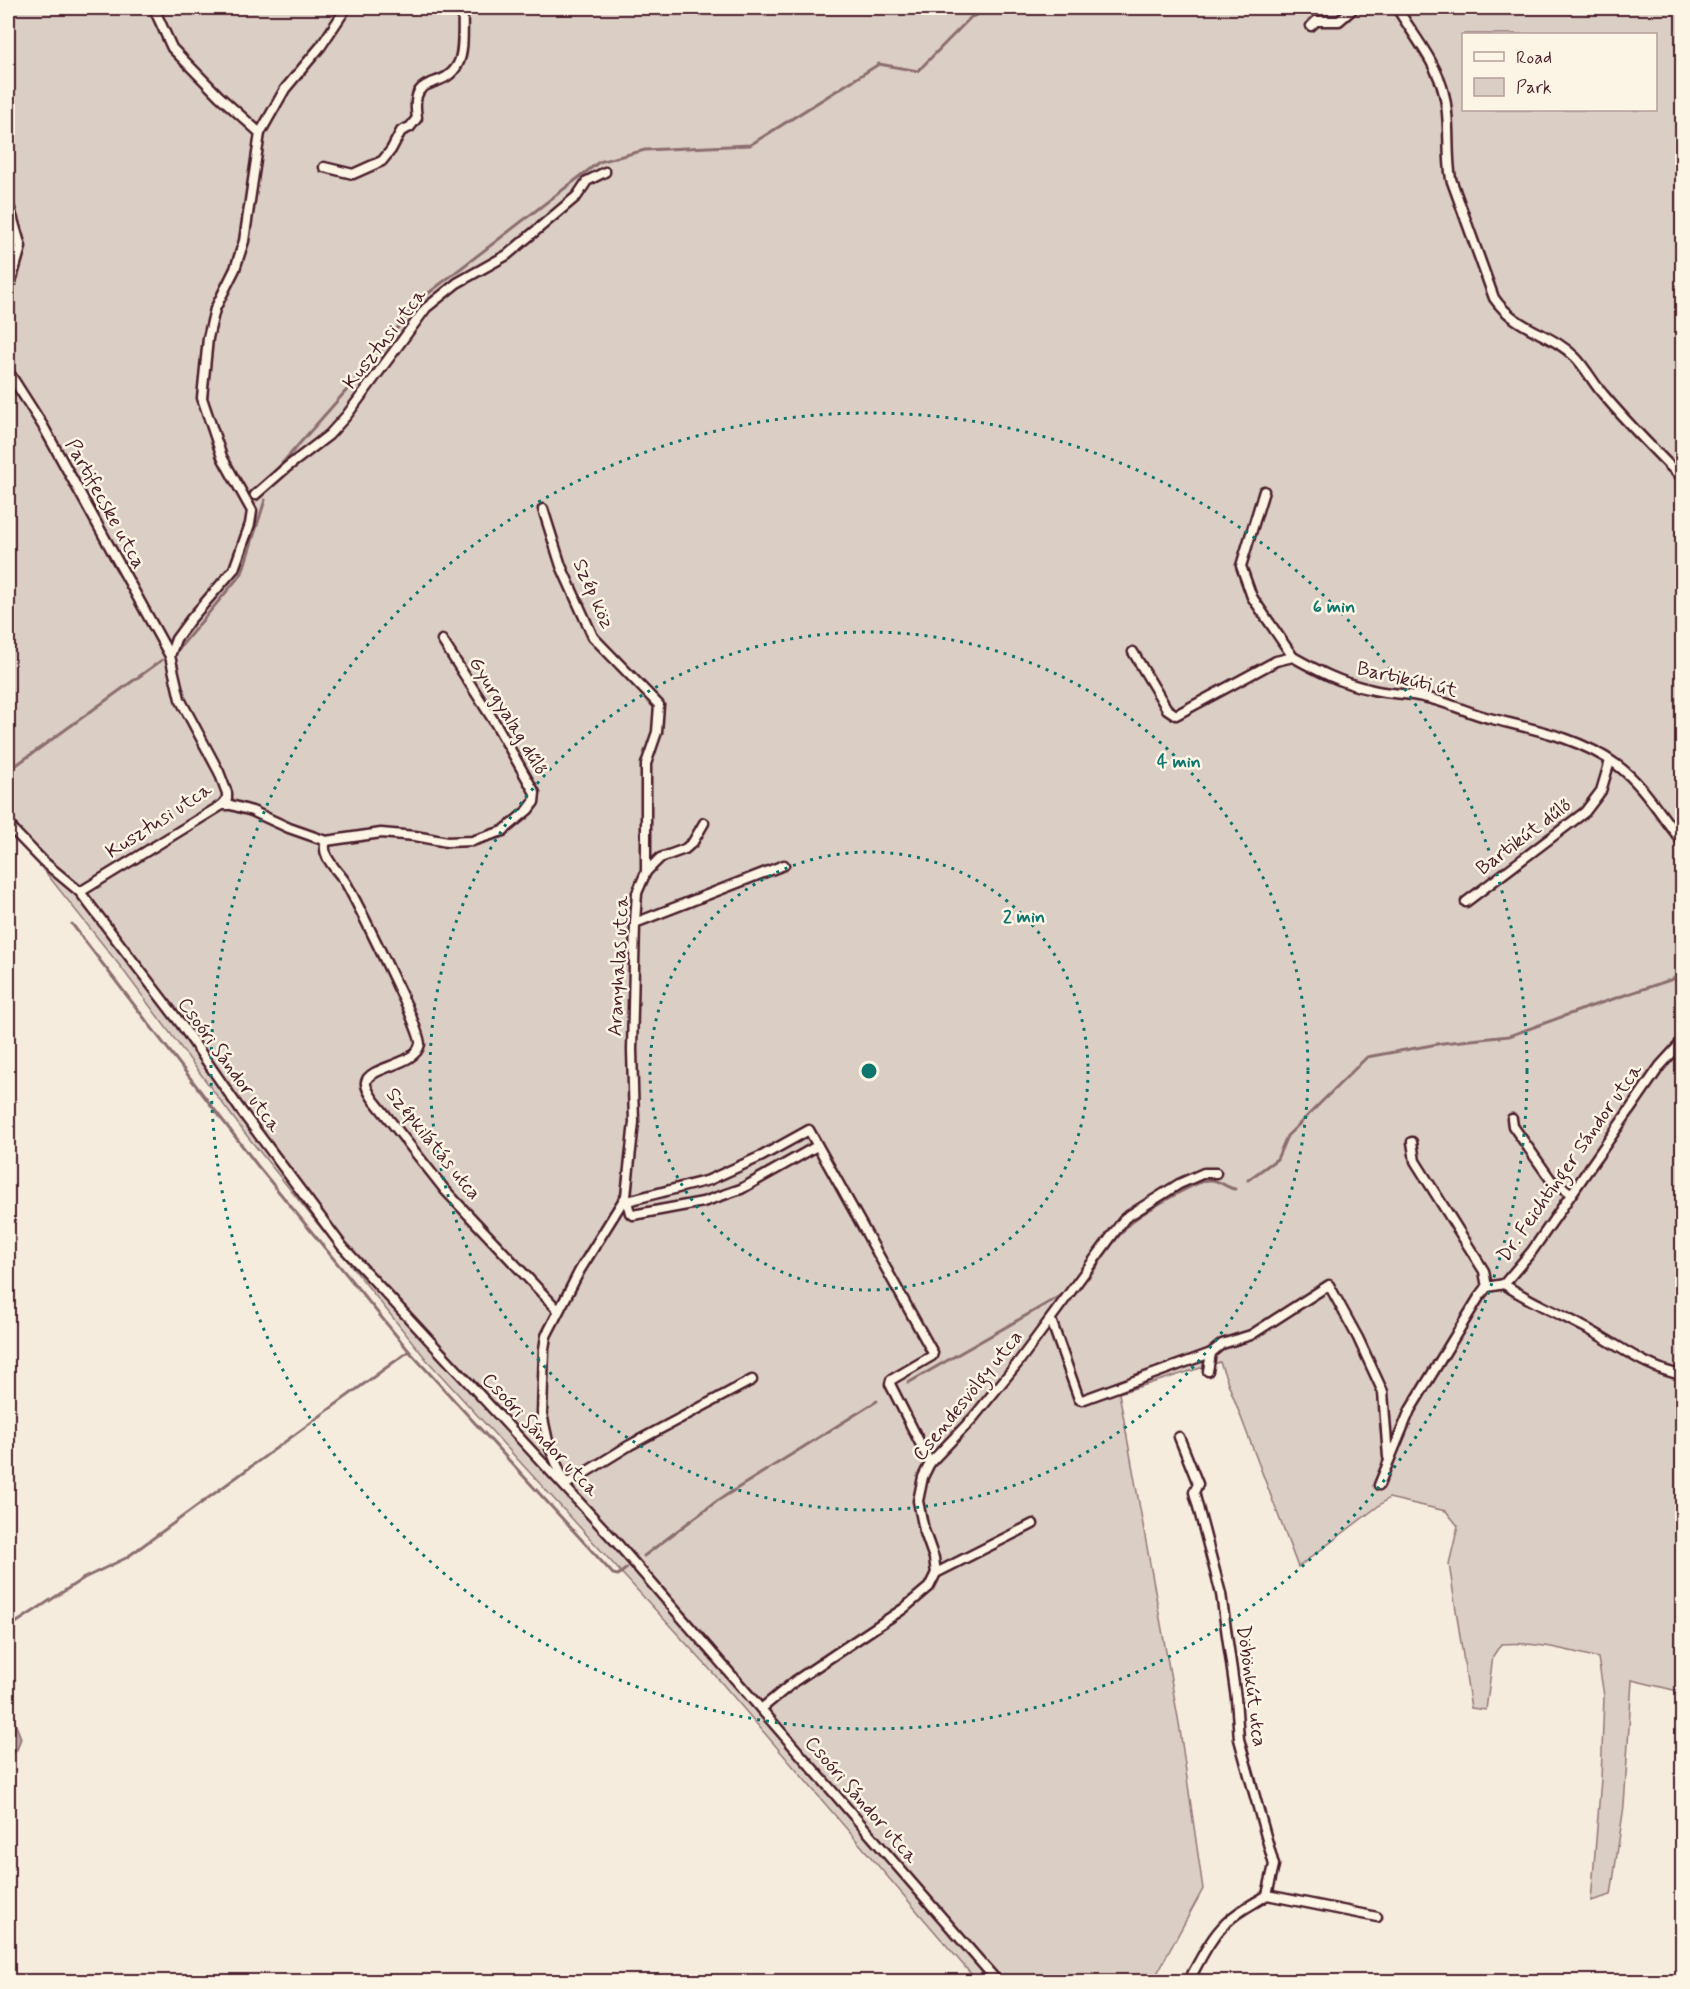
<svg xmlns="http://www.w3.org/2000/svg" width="1690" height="1989" font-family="Mynerve,sans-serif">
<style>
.green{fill:#dbcec4;stroke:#927678;stroke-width:1.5;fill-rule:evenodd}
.water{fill:#b8a39e;stroke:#8c6e70;stroke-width:1.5}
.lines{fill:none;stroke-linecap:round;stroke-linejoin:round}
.stream{stroke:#8c6e70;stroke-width:3}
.minor-casing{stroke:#4a1f2b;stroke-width:13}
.minor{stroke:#fcf5e5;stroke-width:8}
.ring{fill:none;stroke:#0f766e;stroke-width:3;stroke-dasharray:3 6}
.labels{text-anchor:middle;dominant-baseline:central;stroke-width:5;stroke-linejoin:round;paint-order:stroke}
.street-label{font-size:20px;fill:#4a1f2b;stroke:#fcf5e5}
.centre{fill:#0f766e;stroke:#fcf5e5;stroke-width:3}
.ring-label{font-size:18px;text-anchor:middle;font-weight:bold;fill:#0f766e;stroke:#fcf5e5;stroke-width:5;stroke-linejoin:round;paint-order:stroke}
</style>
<rect width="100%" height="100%" fill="#f5ecde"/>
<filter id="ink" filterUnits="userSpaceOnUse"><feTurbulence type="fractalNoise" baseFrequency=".0167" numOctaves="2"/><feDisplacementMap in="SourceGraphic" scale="12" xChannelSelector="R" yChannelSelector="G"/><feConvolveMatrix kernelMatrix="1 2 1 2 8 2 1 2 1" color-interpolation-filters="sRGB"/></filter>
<g filter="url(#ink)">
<!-- green -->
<path class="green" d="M8,8h1674v1684l-50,-12 -8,126 -13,89 -20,6 10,-122 3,-83 -6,-38c-31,-8 -64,-17 -97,-14l-8,12 -7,54 -15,-2 -22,-144 9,-38 -12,-15 -57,-13 -91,69 -78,-205 -101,31 60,330 24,166 -50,92h-176l-263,-307 -288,-315 -182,-227 -124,-166 -112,-141zM1464,34h192v76h-192z"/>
<!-- water -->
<path class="water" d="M8,1715l7,8 6,15 -4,12 -9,7z"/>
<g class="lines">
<!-- stream -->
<g class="stream">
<path d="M270,477l105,-119 42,-56 182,-140 46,-12 105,-5 129,-81 39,7 53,-54 24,-9"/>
<path d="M176,652l66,-79 23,-73"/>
<path d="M8,771l154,-111"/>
<path d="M72,924l185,241 152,186 204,223 5,1 9,-7"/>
<path d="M1248,1180l29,-21 10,-23 80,-79 76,-14 66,-7 80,-29 93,-31"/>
<path d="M1088,1278c13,-18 25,-37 40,-53 9,-10 68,-44 81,-45 10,-1 17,8 26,9"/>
<path d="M908,1383l152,-87"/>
<path d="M644,1556l73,-55 160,-100"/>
<path d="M8,1628l76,-50 42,-20 283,-207"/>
</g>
<!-- minor casing -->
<g class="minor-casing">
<g id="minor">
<path d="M156,8v5l16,35 47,48 41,37"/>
<path d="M1397,8c16,27 40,55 47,86 7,27 2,57 7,85l43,119c22,32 56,34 81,59 11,11 18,26 28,37 25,30 52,57 79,84"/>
<path d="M1311,26l5,-5h23l15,-13"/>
<path d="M324,167l29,7 29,-13 9,-11 10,-19 9,-4 7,-9c-8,-48 26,-25 41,-54 7,-13 4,-41 5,-56"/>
<path d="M8,202l13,45 -13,45"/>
<path d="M8,371l35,55 127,230"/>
<path d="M1264,491l-23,75 11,31 41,60"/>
<path d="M255,495l32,-28 42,-32 18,-20 79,-107 31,-25 50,-28 70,-59 10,-15 18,-9"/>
<path d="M543,509l18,57 32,71 66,68 -2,27 -11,32v108l-9,21 -2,30 -3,127 2,72 -8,74 -46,74 -34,66 -2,13 -2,65 7,32 14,33"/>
<path d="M1133,652l34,57 9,6 100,-54 17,-4c25,14 48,26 76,32 17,5 36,4 54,8 24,4 46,17 70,22 44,11 87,19 124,46 28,21 43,50 65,76"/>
<path d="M222,805h9l21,6 37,17 37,13 55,-8 34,3 32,6 25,-1 31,-10 25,-21 6,-8 1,-9 -38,-67 -55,-86"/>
<path d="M8,820l5,10 31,32 36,30 101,132 58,84 103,138 274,296 382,440"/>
<path d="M326,841c-6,16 12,29 20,42 22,40 41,82 61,123 2,5 14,34 13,38 -4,22 -51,22 -54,38 -1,5 4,12 7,17l72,91 113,120"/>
<path d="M646,872l14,-14 25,-9 8,-7 11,-19"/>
<path d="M80,892l142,-87 5,-6v-6l-8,-21 -39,-73 -10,-43 6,-17 14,-19 44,-51 16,-45 2,-13 -30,-54 -20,-59 6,-60 7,-29 20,-40 9,-28 16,-108 25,-44 36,-43 22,-33 2,-5"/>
<path d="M1466,902l119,-90 16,-21 9,-30"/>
<path d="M635,923l149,-58"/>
<path d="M1512,1119l1,7 38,54 20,13"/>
<path d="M1412,1142l3,19 69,110 3,16"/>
<path d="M626,1197l4,16 3,2 70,-13 38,-13 76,-43"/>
<path d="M627,1201l82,-21 53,-24 47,-26 124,223 -1,3 -41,24 -1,4 40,79"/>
<path d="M1504,1284c24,17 52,28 78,42 34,17 63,42 100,49"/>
<path d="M1051,1320l28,79 3,1 129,-47"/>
<path d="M1208,1371l3,-18 11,-9 29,-9 78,-50 29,53 25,54 5,65"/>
<path d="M1179,1437l19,47 -4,8 27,102 15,104 3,41 35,126 -7,30c-13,9 -28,15 -40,27 -17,16 -28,40 -39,60"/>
<path d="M565,1485l65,-40 122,-65"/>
<path d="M1379,1485l31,-75 69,-113 8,-10 17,-3 28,-33 128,-185 22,-24"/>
<path d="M936,1573l97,-49"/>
<path d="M761,1709l34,-28 108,-72 26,-22 7,-14 -2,-15 -10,-28 -6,-29 5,-24 7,-14 43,-45 44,-54 108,-146 54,-34 25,-11h12"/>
<path d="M1267,1895l110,22"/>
</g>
</g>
<!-- minor -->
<use href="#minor" class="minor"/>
</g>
</g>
<!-- distance rings -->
<g class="ring">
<circle cx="869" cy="1071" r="219"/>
<circle cx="869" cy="1071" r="439"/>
<circle cx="869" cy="1071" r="658"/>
</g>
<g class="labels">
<!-- street labels -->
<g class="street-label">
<text transform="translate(385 339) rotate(-52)">Kusztusi utca</text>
<text transform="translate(105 504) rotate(61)">Partifecske utca</text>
<text transform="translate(593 594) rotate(66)">Szép köz</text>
<text transform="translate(1407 680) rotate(13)">Bartikúti út</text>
<text transform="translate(508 716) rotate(59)">Gyurgyalag dűlő</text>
<text transform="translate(159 821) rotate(-33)">Kusztusi utca</text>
<text transform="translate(1524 837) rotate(-37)">Bartikút dűlő</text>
<text transform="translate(619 966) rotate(-87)">Aranyhalas utca</text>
<text transform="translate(229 1065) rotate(54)">Csoóri Sándor utca</text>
<text transform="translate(433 1144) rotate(51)">Szépkilátás utca</text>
<text transform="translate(1570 1163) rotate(-55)">Dr. Feichtinger Sándor utca</text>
<text transform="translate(968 1396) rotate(-51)">Csendesvölgy utca</text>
<text transform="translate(540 1435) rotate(47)">Csoóri Sándor utca</text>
<text transform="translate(1251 1686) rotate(82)">Döbönkút utca</text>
<text transform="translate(861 1800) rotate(49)">Csoóri Sándor utca</text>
</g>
</g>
<circle cx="869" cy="1071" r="9" class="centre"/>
<g class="ring-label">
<text x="1334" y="612">6 min</text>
<text x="1179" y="767">4 min</text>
<text x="1024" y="922">2 min</text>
</g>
<!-- margin -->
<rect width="1690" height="1989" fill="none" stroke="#fcf5e5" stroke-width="30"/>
<rect x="15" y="15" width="1660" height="1959" fill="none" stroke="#4a1f2b" stroke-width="2" filter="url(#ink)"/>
<!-- legend -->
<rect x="1462" y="33" width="195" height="78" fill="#fcf5e5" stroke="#b59f9b" stroke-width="1.5"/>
<rect x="1474" y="52" width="30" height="9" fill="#fcf5e5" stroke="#b59f9b" stroke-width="1.5"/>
<text x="1516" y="63" font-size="18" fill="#4a1f2b">Road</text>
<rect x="1474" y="78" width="30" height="18" fill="#dbcec4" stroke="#b59f9b" stroke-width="1.5"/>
<text x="1516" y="93" font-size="18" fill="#4a1f2b">Park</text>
</svg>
